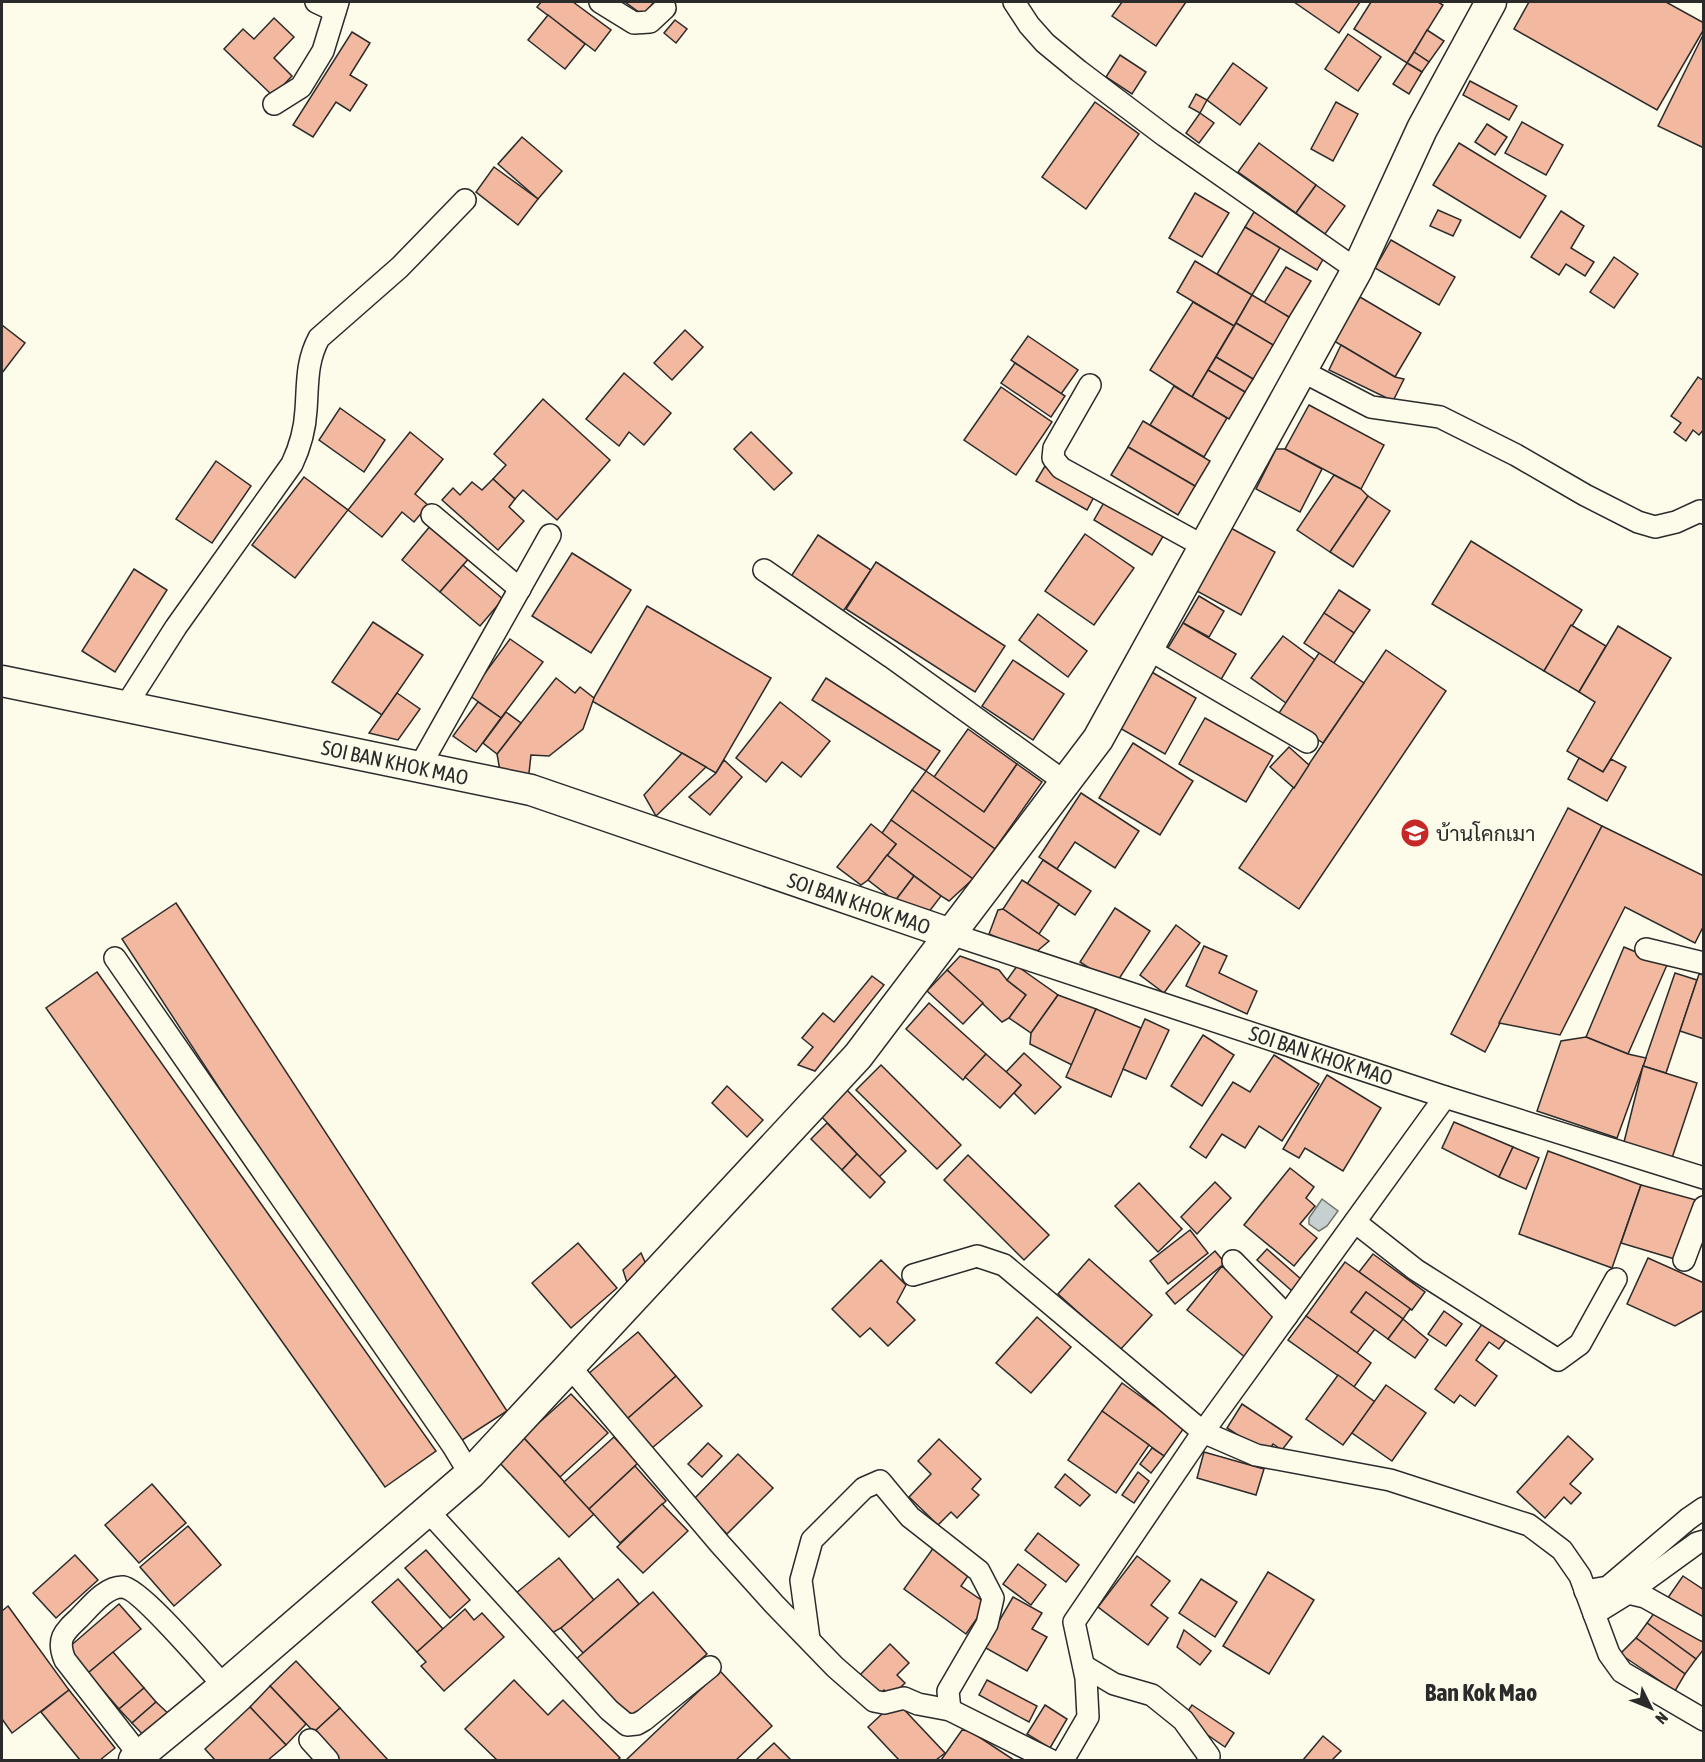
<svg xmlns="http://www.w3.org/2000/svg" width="1705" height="1762" font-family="'Asap Condensed',Sarabun,sans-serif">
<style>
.water{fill:#c7d0d0;stroke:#74746e;stroke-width:1.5}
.building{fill:#f2b8a0;stroke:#2b2b2b;stroke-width:1.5}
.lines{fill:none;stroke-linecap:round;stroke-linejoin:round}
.street-casing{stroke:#2b2b2b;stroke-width:24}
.secondary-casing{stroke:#2b2b2b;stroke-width:33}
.street{stroke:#fdfbea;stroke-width:21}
.secondary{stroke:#fdfbea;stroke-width:30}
.labels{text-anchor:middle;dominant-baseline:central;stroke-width:4.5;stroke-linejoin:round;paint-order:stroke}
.street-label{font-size:21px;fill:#2b2b2b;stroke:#fdfbea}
.poi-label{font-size:21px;fill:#2b2b2b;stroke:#fdfbea;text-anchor:start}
.quarter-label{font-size:24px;font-weight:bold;fill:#2b2b2b;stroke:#fdfbea}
</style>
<rect width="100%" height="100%" fill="#fdfbea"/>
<!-- water -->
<path class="water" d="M1322,1199l16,12 -11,15 -8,5 -10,-7v-6z"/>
<!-- building -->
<g class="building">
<path d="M541,2h32l38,28 -16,21 -58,-44z"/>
<path d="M625,2h29l-11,13z"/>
<path d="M1122,2h64l-30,44 -44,-30z"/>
<path d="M1294,2h66l-21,31z"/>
<path d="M1371,2h67l5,3 -36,58 -53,-34z"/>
<path d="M1529,2h137l38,21v6l-47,81 -143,-81z"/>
<path d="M548,15l37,29 -20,25 -37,-29z"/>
<path d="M274,18l20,19 -20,21 18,18 -19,20 -49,-47 19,-20 11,10z"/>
<path d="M675,20l12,9 -11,14 -12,-10z"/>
<path d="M1427,30l17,11 -15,21 -15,-10z"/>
<path d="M352,32l18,11 -20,32 17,10 -17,26 -14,-9 -23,35 -20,-12z"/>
<path d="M1704,33v115l-46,-22z"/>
<path d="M1348,34l33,23 -23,34 -33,-22z"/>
<path d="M1414,52l15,10 -7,10 -15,-9z"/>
<path d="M1120,55l26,17 -14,22 -26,-17z"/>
<path d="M1233,63l34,25 -27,37 -33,-25z"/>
<path d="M1407,63l15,9 -13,22 -16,-10z"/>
<path d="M1470,81l47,25 -8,14 -46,-25z"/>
<path d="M1196,94l11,6 -7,13 -11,-6z"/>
<path d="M1095,102l44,32 -53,75 -44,-32z"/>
<path d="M1336,102l22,12 -25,47 -22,-12z"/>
<path d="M1200,113l14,10 -15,20 -13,-10z"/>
<path d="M1522,122l41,23 -17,30 -41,-22z"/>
<path d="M1487,124l20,13 -12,18 -20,-13z"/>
<path d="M522,137l40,34 -24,28 -40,-35z"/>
<path d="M1259,143l57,42 -20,28 -58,-41z"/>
<path d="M1459,143l87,53 -26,42 -87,-53z"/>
<path d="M494,167l44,32 -20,26 -42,-33z"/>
<path d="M1316,185l29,21 -20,28 -29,-21z"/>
<path d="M1195,193l34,20 -27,44 -33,-19z"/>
<path d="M1438,210l23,10 -8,16 -23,-10z"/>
<path d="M1561,211l23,15 -13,22 23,14 -9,14 -19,-12 -7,11 -28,-18z"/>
<path d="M1254,212l72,42 -9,16 -72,-43z"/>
<path d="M1245,227l35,21 -28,47 -35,-21z"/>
<path d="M1391,240l64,37 -16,28 -64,-37z"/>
<path d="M1614,257l24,17 -24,34 -24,-16z"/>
<path d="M1195,261l57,34 -18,31 -57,-34z"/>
<path d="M1286,267l25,14 -22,36 -25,-14z"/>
<path d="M1252,295l37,22 -16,28 -37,-22z"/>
<path d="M1360,297l61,36 -26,44 -61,-36z"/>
<path d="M1193,302l41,24 -42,71 -42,-27z"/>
<path d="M1236,323l37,22 -20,34 -37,-22z"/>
<path d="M2,325l23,18 -23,30z"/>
<path d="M685,330l18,17 -31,33 -18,-17z"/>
<path d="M1028,336l50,34 -17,24 -50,-34z"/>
<path d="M1341,345l54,32 9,2 -11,22 -64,-31z"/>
<path d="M1216,357l37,22 -8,13 -37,-22z"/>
<path d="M1015,363l50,33 -14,21 -50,-34z"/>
<path d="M1208,370l37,22 -16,27 -37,-22z"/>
<path d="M624,373l47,40 -27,32 -15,-13 -10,14 -33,-27z"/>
<path d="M1698,377l6,4v48l-5,6 -6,-5 -7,11 -12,-9 7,-9 -10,-7z"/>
<path d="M1174,386l53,32 -23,39 -54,-32z"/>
<path d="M1001,387l51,35 -36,53 -52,-35z"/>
<path d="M543,399l67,61 -53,60 -34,-30 -8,9 -22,-20 13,-14 -12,-11z"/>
<path d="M1309,405l75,40 -23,44 -76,-40z"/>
<path d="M340,408l45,32 -21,32 -45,-32z"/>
<path d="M1143,421l67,40 -15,25 -67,-39z"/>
<path d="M410,432l33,27 -28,35 13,11 -14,17 -12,-10 -20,25 -34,-27z"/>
<path d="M751,432l41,41 -18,17 -40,-41z"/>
<path d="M1128,447l67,39 -17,29 -67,-40z"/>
<path d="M1276,449h9l37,20 -22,43 -44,-23z"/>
<path d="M216,461l35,25 -39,57 -36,-24z"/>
<path d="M1045,466l50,29 -8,15 -51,-29z"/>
<path d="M1334,475l27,14 7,7 -38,56 -33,-22z"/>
<path d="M304,477l44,33 -53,68 -43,-33z"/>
<path d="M493,479l22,20 -6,8 15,14 -26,29 -56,-50 11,-12 7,7 12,-13 10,8z"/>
<path d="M1368,496l22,15 -37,56 -23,-15z"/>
<path d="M1106,499l59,34 -13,22 -58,-35z"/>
<path d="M431,525l39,32 -30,35 -38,-32z"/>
<path d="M1229,527l46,25 -34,63 -46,-25z"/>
<path d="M1085,534l49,34 -40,57 -49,-34z"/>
<path d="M818,535l53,35 -29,43 -52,-35z"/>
<path d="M1471,541l111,69 -38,61 -112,-67z"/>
<path d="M572,553l59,37 -40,63 -59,-37z"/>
<path d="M876,562l129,84 -30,46 -129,-83z"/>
<path d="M463,565l40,34 -23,27 -40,-34z"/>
<path d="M134,569l33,21 -52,82 -33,-21z"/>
<path d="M1339,590l31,20 -16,23 -30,-20z"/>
<path d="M1199,596l25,15 -15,26 -26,-14z"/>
<path d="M647,606l124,72 -55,95 -124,-72z"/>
<path d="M1324,613l30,20 -20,30 -30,-20z"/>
<path d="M1038,614l49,37 -19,26 -49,-37z"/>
<path d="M373,622l50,33 -41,60 -50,-33z"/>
<path d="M1183,623l53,31 -17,29 -53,-32z"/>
<path d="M1571,625l35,21 -27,46 -35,-21z"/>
<path d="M1618,626l53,32 -68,114 -36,-21 28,-49 -16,-10z"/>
<path d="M1283,636l32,24 -29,43 -35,-25z"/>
<path d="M510,639l33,23 -42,56 -32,-23z"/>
<path d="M1386,650l60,41 -147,218 -60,-41z"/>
<path d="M1319,653l45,30 -41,60 -44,-30z"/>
<path d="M1013,660l51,34 -31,46 -51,-34z"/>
<path d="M1150,671l46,27 -31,56 -47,-27z"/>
<path d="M556,678l19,15 5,-6 14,11 -11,31 -34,27 -18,-1 -3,27 -28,-11 -3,-17z"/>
<path d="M826,678l114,73 -14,20 -114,-71z"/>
<path d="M397,693l23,16 -22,31 -29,-7z"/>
<path d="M478,702l23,16 -25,34 -23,-16z"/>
<path d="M780,702l50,39 -29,36 -19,-15 -16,20 -30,-24z"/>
<path d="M506,712l15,11 -24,31 -14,-11z"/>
<path d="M1205,718l68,38 -27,46 -67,-38z"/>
<path d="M968,729l49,35 -33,48 -50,-35z"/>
<path d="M1133,743l60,38 -33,54 -61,-37z"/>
<path d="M1289,747l20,18 -15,23 -24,-21z"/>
<path d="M682,753l24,14 -50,49 -12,-21z"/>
<path d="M1579,758l24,14 8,-13 15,8 -19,34 -39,-22z"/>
<path d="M724,760l18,17 -32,38 -21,-18 27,-24z"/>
<path d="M1017,764l25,18 -47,67 -83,-59 14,-19 58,41z"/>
<path d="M912,790l83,59 -22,30 -82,-59z"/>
<path d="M1081,793l58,38 -24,37 -40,-26 -18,27 -18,-12z"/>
<path d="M1568,808l34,18 -117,226 -34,-18z"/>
<path d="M891,820l82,59 -24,22 -8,-5 -54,-41 9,-11 -14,-11z"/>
<path d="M871,824l25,20 -28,36 -7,5 -24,-18z"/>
<path d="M1602,826l102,50v49l-9,18 -70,-36 -65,128 -61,-12z"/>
<path d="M887,855l27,21 -19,25 -27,-21z"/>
<path d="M1043,860l48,31 -16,24 -48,-31z"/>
<path d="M914,876l27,20 -19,25 -27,-20z"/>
<path d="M1022,880l37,24 -20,30 -36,-25z"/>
<path d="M176,903l331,508 -54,35 -331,-507z"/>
<path d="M1115,908l35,23 -35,54 -35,-23z"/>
<path d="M1003,909l46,32 -14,12 -46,-19 9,-24z"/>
<path d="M1176,925l24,18 -36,50 -24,-18z"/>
<path d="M1204,946l23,10 -8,17 38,18 -10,23 -61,-28z"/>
<path d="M1624,947l43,18 -39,89 -42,-17z"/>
<path d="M960,956l39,14 8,10 19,15 -17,23 -7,4 -55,-52z"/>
<path d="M1017,966l41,29 -27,38 -22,-15 17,-23 -19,-15z"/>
<path d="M947,970l36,33 -20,21 -36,-33z"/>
<path d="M97,972l339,479 -51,36 -339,-479z"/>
<path d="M1675,973l22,7 -31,93 -23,-7z"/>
<path d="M1699,974l5,1v64l-24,-8z"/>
<path d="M872,976l12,9 -69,86 -17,-6 15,-18 -11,-9 21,-25 11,9z"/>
<path d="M1058,995l38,14 -24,56 -42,-21 1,-11z"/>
<path d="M929,1003l57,51 -23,26 -57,-51z"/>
<path d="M1096,1009l45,19 -30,69 -45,-20z"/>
<path d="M1145,1019l24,11 -23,49 -23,-10z"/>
<path d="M1203,1035l31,20 -32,51 -31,-20z"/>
<path d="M1586,1037l42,17 18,4 -29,80 -80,-27 24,-70z"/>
<path d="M1024,1053l37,34 -26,27 -21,-21 7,-8 -15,-13z"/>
<path d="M986,1054l35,31 -21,23 -35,-31z"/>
<path d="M1274,1055l45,29 -37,57 -23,-15 -14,22 -23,-14 -16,24 -16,-11 43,-65 17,10z"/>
<path d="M881,1065l80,80 -24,24 -81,-79z"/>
<path d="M1643,1066l54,17 -25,75 -48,-16z"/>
<path d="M1327,1075l54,33 -38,63 -38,-23 -6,10 -16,-9z"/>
<path d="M727,1086l36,34 -16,17 -35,-34z"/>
<path d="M845,1088l61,63 -27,26 -61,-64z"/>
<path d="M1454,1122l59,25 -14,30 -57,-29z"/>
<path d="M827,1123l30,31 -15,16 -31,-31z"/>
<path d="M1513,1147l26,11 -13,31 -27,-12z"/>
<path d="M1548,1151l93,34 -29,83 -93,-34z"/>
<path d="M857,1154l28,28 -15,16 -28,-28z"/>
<path d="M968,1155l81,80 -25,25 -80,-80z"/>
<path d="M1290,1168l24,19 -8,11 9,8 -15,18 17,14 -23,28 -50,-41z"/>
<path d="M1215,1182l16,16 -34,36 -16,-17z"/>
<path d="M1139,1183l43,46 -24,23 -43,-46z"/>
<path d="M1641,1185l55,15 -18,60 -57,-17z"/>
<path d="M1190,1230l18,23 -40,31 -18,-23z"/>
<path d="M578,1243l39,45 -46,40 -39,-45z"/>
<path d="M1267,1249l35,31 -10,11 -35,-31z"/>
<path d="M1215,1251l10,12 -50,41 -9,-11z"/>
<path d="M641,1253l9,20 -20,19 -7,-22z"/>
<path d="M1373,1254l52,38 -13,18 -53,-38z"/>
<path d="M1648,1258l56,25v27l-29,16 -48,-22z"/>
<path d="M1089,1259l63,56 -32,35 -62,-56z"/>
<path d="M881,1260l25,25 -9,17 18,18 -27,26 -18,-18 -10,9 -28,-28z"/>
<path d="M1345,1262l67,48 -2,-1 -7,10 -37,-27 -15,20 24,17 -18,24 -51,-37z"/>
<path d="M1222,1266l60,48 -36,44 -59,-48z"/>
<path d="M1366,1292l37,27 -15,20 -37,-27z"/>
<path d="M1444,1311l18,13 -16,22 -18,-12z"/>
<path d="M1306,1316l65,47 -17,24 -66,-47z"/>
<path d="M1037,1317l34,30 -40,46 -35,-30z"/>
<path d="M1403,1319l25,21 -13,18 -27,-19z"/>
<path d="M1485,1320l23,17 -9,12 -10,-7 -13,18 21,16 -22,30 -15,-11 -6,8 -19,-14z"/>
<path d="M638,1332l38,44 -49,43 -39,-45z"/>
<path d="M1338,1375l37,27 -32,43 -37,-26z"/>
<path d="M676,1376l26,30 -50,42 -25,-29z"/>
<path d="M1122,1383l62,45 -20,28 -62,-45z"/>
<path d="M1386,1385l40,28 -34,48 -40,-28z"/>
<path d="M571,1394l37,39 -48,44 -37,-40z"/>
<path d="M1242,1404l50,33 -10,13 -9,-6 -6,10 -40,-26z"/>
<path d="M1102,1411l47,34 -33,48 -48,-33z"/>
<path d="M1568,1436l25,23 -23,25 11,9 -10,11 -7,-7 -19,21 -28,-26z"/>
<path d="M523,1437l71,77 -25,23 -71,-76z"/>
<path d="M614,1437l24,26 -49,46 -25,-27z"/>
<path d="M939,1439l42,40 -9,10 7,6 -22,23 -6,-6 -13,13 -29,-28 22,-23 -13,-13z"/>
<path d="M708,1443l14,13 -20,21 -14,-13z"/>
<path d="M1152,1448l12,8 -13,17 -11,-9z"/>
<path d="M1204,1452l60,17 -8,26 -59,-17z"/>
<path d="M738,1454l35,34 -46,46 -34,-34z"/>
<path d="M635,1466l31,35 -46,42 -31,-34z"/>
<path d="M1138,1472l11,9 -15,22 -12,-8z"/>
<path d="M1065,1474l25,21 -10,11 -25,-19z"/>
<path d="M152,1484l34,39 -47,40 -34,-38z"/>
<path d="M662,1504l26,27 -45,42 -26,-26z"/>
<path d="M188,1526l33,39 -47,41 -34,-39z"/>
<path d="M1038,1533l41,32 -13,17 -41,-32z"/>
<path d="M934,1547l36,26 -9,13 26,18 -21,30 -62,-45z"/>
<path d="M426,1550l44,50 -20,18 -45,-50z"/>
<path d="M75,1555l23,25 -42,38 -23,-25z"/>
<path d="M1137,1556l33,25 -19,24 17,13 -20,27 -50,-38z"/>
<path d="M559,1558l35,42 -33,28 -11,6 -34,-41z"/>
<path d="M1018,1564l28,21 -15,20 -28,-21z"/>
<path d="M1268,1572l46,28 -45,74 -46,-28z"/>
<path d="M1683,1576l21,14v33l-37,-24z"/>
<path d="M398,1579l45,50 -26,23 -45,-50z"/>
<path d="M618,1579l21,25 -56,49 -22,-25z"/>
<path d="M1201,1579l36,23 -22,35 -36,-24z"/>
<path d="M653,1592l54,62 -78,67 -54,-61z"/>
<path d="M1013,1597l29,16 -10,16 15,8 -20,34 -43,-24z"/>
<path d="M119,1604l22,25 -53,44 -20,-25z"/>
<path d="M8,1606l61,84 -57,43 -10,-14v-108z"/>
<path d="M465,1609l9,11 8,-7 22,24 -60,54 -23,-25 5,-4 -9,-10z"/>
<path d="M1657,1609l47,34v6l-8,10 -49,-36z"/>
<path d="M1647,1623l49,36 -11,15 -49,-36z"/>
<path d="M1184,1630l27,21 -11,14 -23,-18z"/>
<path d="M1636,1638l49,36 -10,17 -55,-37z"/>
<path d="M890,1644l19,19 -12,12 8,8 -14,14 -7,-7 -6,6 -20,-19z"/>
<path d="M113,1652l31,36 -25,21 -31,-36z"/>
<path d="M296,1661l44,47 -26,24 -44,-46z"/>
<path d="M720,1671l52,55 -36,34h-110z"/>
<path d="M514,1680l34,35 15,-15 57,58 -3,2h-120l-32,-31z"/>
<path d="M987,1680l50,26 -8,16 -50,-27z"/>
<path d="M270,1686l36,38 -20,21 -36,-38z"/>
<path d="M144,1688l12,14 -24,21 -13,-14z"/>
<path d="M69,1690l46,58 -15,12h-20l-39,-48z"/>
<path d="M896,1701l49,52 -9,7h-37l-31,-33z"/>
<path d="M156,1702l15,14 -24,23 -15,-16z"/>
<path d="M1045,1705l22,14 -17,29 -23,-14z"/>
<path d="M1192,1705l42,28 -9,14 -42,-29z"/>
<path d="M250,1707l36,38 -18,15h-53l-10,-11z"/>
<path d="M340,1708l48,52h-48l-26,-28z"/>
<path d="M962,1730l8,1 44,29h-73z"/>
<path d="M1323,1736l18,15 -9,9h-29z"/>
<path d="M774,1743l17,17h-35z"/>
</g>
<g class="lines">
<!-- street casing -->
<g class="street-casing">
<g id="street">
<path d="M316,2l19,9"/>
<path d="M600,2l34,21 16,-1 15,-14"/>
<path d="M1014,2l15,23 16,18 34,28 86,65 192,134"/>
<path d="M274,104l27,-17 22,-36 15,-49"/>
<path d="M1302,371l69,36 69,10 76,38 69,40 53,27 17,5 21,-5 24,-11 4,2"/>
<path d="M1090,385l-36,63 -1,10 8,10 144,79"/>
<path d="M432,515l88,74"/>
<path d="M764,570l127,87 174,125"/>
<path d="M1148,649l159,93"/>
<path d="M125,707l51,-80 116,-163c8,-17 13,-35 14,-54 2,-26 0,-48 13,-72l81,-71 65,-67"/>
<path d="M420,766l130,-231"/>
<path d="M951,934l494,163 259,81"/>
<path d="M1646,949l58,14"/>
<path d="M115,958l338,488 17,28"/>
<path d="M1355,1222l61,48 142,90 22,-16 36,-65"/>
<path d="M1684,1260l20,-53"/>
<path d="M1233,1261l54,55"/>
<path d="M913,1275l64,-19 27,9 199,167 53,23 134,25 139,45 33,25 18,26 29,78 13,18 82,48"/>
<path d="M570,1367l150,177 54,60 61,63 39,34 10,2 20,-5 14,6 32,6 100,50"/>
<path d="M428,1511l181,199 18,15 10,-1 7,-4 66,-53"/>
<path d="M1585,1591l23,-4 80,-68 16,-11"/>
<path d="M1628,1593l17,4 59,33"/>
<path d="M1594,1614l34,-21 69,-50 7,-2"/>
<path d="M809,1639l-8,-59 11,-40 52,-52 16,-7 30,36 69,54 14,27 -6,26 -39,67 2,19"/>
<path d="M1084,1666l30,18 38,11 31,25 26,36 -1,4"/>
<path d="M310,1740l18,20"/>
<path d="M140,1756l-75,-96c-9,-21 -1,-28 14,-42 11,-11 27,-32 44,-31 18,2 85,82 101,99"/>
<path d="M1063,1760l25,-43 -2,-39 -12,-56 129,-190 242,-335"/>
</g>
</g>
<!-- secondary casing -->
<g class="secondary-casing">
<g id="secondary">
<path d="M2,681l529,109 420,144"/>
<path d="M134,1760l90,-74 246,-212 388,-418 240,-317 259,-469 65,-141 69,-127"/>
</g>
</g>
<!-- street -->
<use href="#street" class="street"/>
<!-- secondary -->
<use href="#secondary" class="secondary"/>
</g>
<!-- icons -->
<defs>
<g id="school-disc" transform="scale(1.5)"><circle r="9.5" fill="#c62828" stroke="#fdfbea"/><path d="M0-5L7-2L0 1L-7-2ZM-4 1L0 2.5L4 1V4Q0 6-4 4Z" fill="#fff"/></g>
</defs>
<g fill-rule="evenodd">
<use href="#school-disc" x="1415" y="833"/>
</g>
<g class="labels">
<!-- street labels -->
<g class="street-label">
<text transform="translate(395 762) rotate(12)">SOI BAN KHOK MAO</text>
<text transform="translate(859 903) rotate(19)">SOI BAN KHOK MAO</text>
<text transform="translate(1321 1055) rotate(18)">SOI BAN KHOK MAO</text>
</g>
<!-- poi labels -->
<g class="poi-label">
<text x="1436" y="833">บ้านโคกเมา</text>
</g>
<!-- quarter labels -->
<g class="quarter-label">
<text x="1481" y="1692">Ban Kok Mao</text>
</g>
</g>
<!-- border -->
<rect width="1705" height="1762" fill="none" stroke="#2b2b2b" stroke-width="6"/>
<!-- north arrow -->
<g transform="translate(1651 1708) rotate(133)" stroke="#fdfbea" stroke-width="4.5" paint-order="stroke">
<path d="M0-4.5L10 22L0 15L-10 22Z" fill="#2b2b2b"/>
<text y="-9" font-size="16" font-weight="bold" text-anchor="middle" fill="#2b2b2b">N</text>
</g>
</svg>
